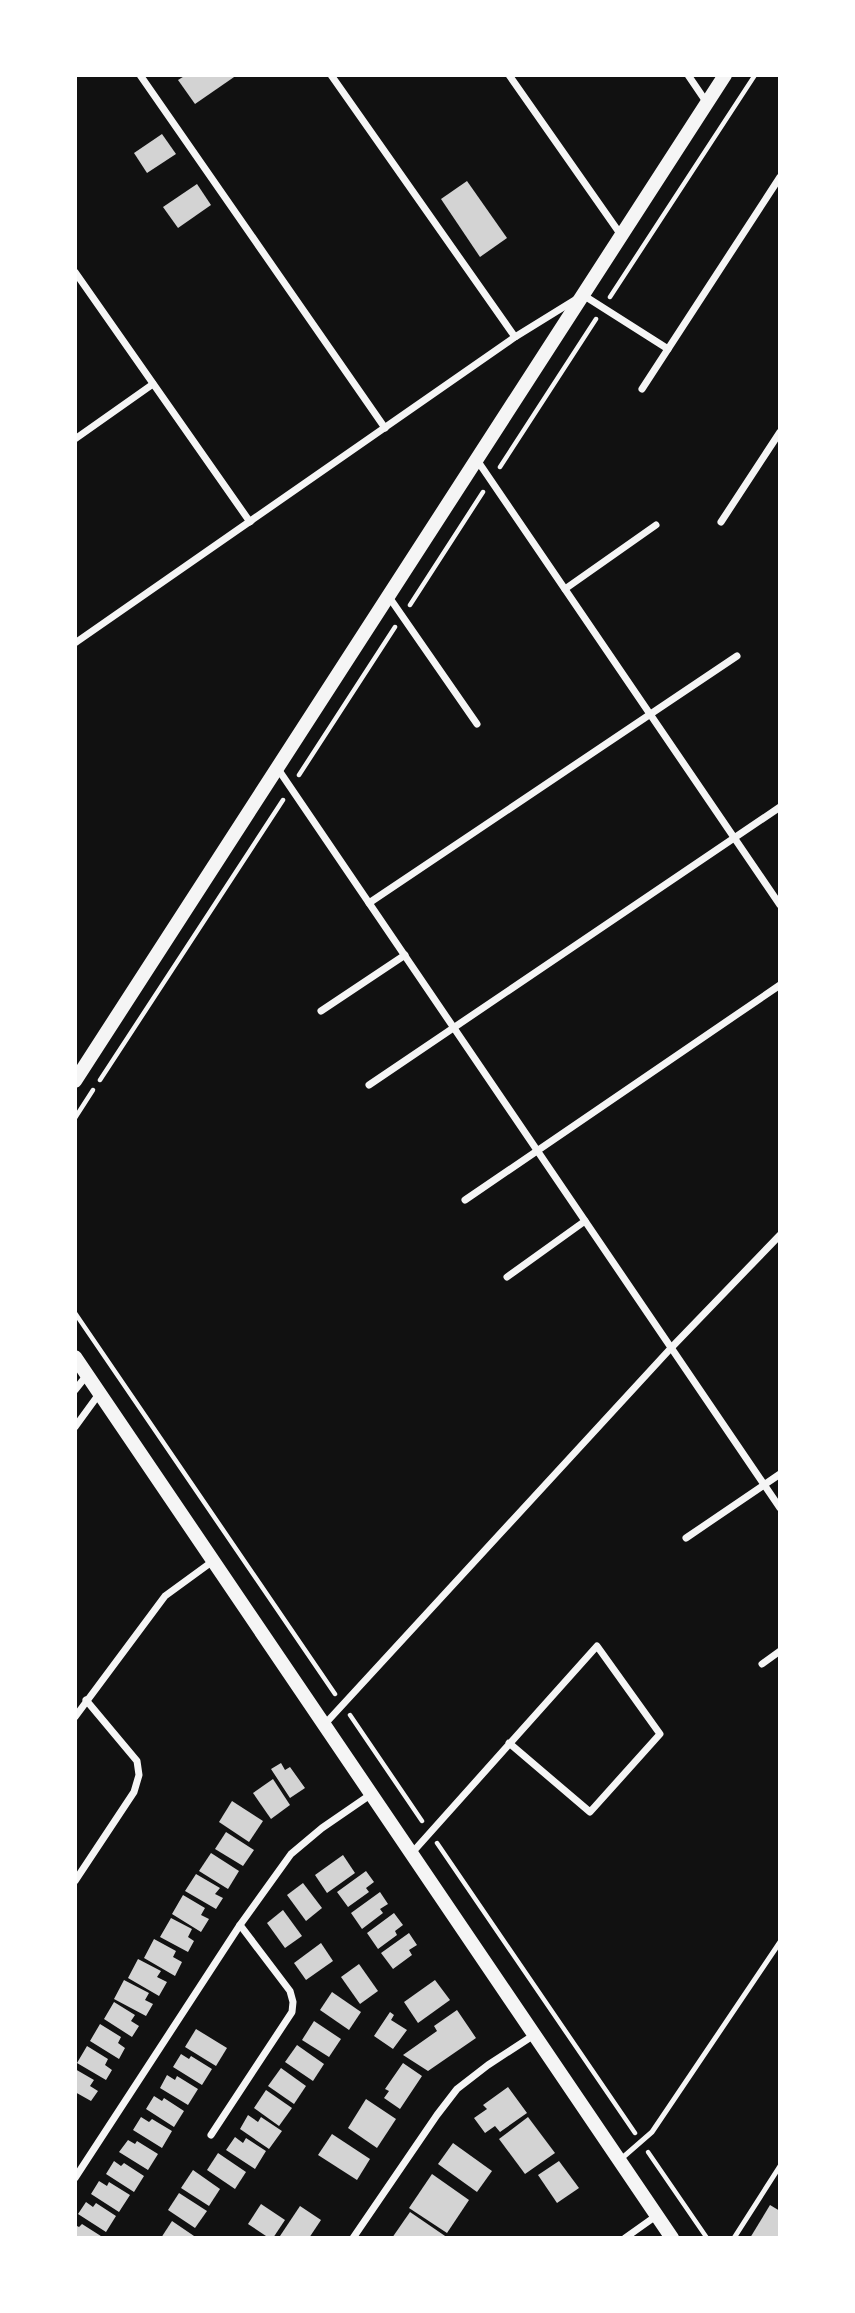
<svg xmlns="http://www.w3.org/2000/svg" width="855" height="2313" font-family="'DM Sans',sans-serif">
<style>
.building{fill:#d3d3d3}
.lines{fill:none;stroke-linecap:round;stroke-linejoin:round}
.path{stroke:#f5f5f5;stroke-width:4.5}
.service{stroke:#f5f5f5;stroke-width:5}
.minor{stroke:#f5f5f5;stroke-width:7}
.secondary{stroke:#f5f5f5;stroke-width:14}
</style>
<rect width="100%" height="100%" fill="#111"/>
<!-- building -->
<g class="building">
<path d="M186,75h51l-42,29 -17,-24z"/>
<path d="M162,134l14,20 -29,19 -13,-20z"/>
<path d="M467,181l40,57 -27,19 -39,-58z"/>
<path d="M197,184l14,21 -33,23 -15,-21z"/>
<path d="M281,1763l4,7 5,-3 15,21 -15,10 -19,-29z"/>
<path d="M273,1779l17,26 -19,14 -18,-26z"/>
<path d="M232,1801l31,20 -14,21 -30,-20z"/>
<path d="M226,1832l28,18 -11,16 -28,-17z"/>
<path d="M211,1853l28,18 -11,18 -29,-18z"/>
<path d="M343,1855l12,18 -28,20 -12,-18z"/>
<path d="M366,1871l8,11 -8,6 3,4 -21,15 -11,-15z"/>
<path d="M196,1874l24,14 -5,6 8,4 -7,11 -31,-18z"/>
<path d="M303,1883l19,25 -16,13 -19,-26z"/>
<path d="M380,1892l8,12 -8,5 3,4 -21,16 -11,-16z"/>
<path d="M183,1895l22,13 -4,7 8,4 -8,13 -29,-18z"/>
<path d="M283,1910l19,26 -17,12 -18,-25z"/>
<path d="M394,1913l9,12 -8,6 2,4 -19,14 -11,-16z"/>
<path d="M171,1918l21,11 -4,8 6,4 -6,11 -28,-15z"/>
<path d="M409,1933l8,12 -8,5 3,5 -19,14 -12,-16z"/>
<path d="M154,1939l22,12 -3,6 9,5 -7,14 -31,-18z"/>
<path d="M321,1943l12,18 -27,19 -12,-17z"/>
<path d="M138,1959l23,12 -4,6 10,5 -8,14 -31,-18z"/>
<path d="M359,1964l19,27 -18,13 -19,-27z"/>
<path d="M124,1980l25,13 -4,7 8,4 -7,12 -32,-17z"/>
<path d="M435,1980l15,20 -32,23 -14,-21z"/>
<path d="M332,1992l29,20 -12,18 -29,-20z"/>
<path d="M114,2002l21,13 -4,6 8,5 -7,11 -28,-18z"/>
<path d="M457,2010l19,28 -48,33 -25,-16 34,-24 -3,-5z"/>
<path d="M390,2012l4,3 -3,5 16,10 -14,19 -19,-13z"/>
<path d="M314,2021l27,18 -12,18 -27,-17z"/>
<path d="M100,2024l21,13 -3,6 7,5 -6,11 -29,-18z"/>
<path d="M196,2029l31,19 -11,18 -31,-19z"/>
<path d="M297,2045l27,19 -11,17 -28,-19z"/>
<path d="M87,2046l21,13 -3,6 7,5 -6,10 -29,-17z"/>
<path d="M181,2054l8,5 2,-3 21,13 -10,16 -29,-18z"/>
<path d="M403,2063l19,13 -22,33 -16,-11 5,-7 -4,-2z"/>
<path d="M281,2068l25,18 -12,18 -26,-18z"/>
<path d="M75,2069l19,11 -4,6 8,5 -7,10 -16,-9z"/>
<path d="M167,2075l8,5 2,-4 21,13 -10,16 -28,-17z"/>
<path d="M508,2087l19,26 -27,19 -5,-6 -10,7 -11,-15 13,-9 -4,-4z"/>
<path d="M266,2090l26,18 -13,18 -25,-18z"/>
<path d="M154,2096l8,5 2,-3 20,13 -10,16 -28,-18z"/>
<path d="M366,2099l30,20 -19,29 -29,-20z"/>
<path d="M248,2115l10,7 3,-5 21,14 -13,18 -29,-20z"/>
<path d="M141,2117l8,5 3,-3 20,12 -10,17 -29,-18z"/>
<path d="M528,2117l27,36 -30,21 -26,-35z"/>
<path d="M332,2134l38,25 -13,21 -39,-25z"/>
<path d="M235,2137l8,6 3,-5 20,13 -11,18 -29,-19z"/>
<path d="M128,2140l7,4 2,-3 21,13 -10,16 -29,-18z"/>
<path d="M453,2143l39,28 -15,21 -39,-28z"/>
<path d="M218,2153l28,19 -11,17 -28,-19z"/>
<path d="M114,2161l7,5 3,-3 20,13 -10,16 -28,-18z"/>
<path d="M559,2161l20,27 -22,15 -19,-28z"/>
<path d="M193,2170l27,19 -11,17 -28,-18z"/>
<path d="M432,2174l37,26 -22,33 -38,-25z"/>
<path d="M99,2181l8,5 2,-4 21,13 -11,17 -28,-18z"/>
<path d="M179,2193l28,18 -12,17 -27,-18z"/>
<path d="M86,2202l7,5 3,-4 20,13 -10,16 -28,-18z"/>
<path d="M261,2204l24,16 -12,18h-4l-21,-14z"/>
<path d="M770,2205l10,6v24l-2,3h-28z"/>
<path d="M300,2206l21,14 -12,18h-27l-2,-2z"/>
<path d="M410,2212l38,26h-56z"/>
<path d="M172,2221l25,17h-36z"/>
<path d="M82,2224l22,14h-29v-13l4,2z"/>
</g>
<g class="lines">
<!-- path -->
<g class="path">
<path d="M610,297l145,-222"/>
<path d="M500,467l96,-148"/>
<path d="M410,605l73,-113"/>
<path d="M299,775l96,-148"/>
<path d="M100,1080l183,-280"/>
<path d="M75,1118l18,-28"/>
<path d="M75,1313l260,381"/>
<path d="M350,1715l72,106"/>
<path d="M437,1843l198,290"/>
<path d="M648,2152l59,86"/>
</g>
<!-- service -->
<g class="service">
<path d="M621,2159l31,-27 128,-190"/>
<path d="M734,2238l46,-72"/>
</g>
<!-- minor -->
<g class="minor">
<path d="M140,75l245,353"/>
<path d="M331,75l184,262"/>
<path d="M509,75l112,160"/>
<path d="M688,75l19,28"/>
<path d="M75,272l175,250"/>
<path d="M642,389l138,-212"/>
<path d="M75,439l78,-55"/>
<path d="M477,460l303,445"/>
<path d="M721,522l59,-90"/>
<path d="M565,589l91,-64"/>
<path d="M389,597l88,127"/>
<path d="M75,643l440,-306 68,-42 85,54"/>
<path d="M278,769l502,739"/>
<path d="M369,903l368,-247"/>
<path d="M321,1011l84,-56"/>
<path d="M369,1085l411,-278"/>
<path d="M465,1200l315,-215"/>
<path d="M507,1277l78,-56"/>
<path d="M75,1390l12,-15"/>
<path d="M75,1427l24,-33"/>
<path d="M686,1538l94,-64"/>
<path d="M762,1664l18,-13"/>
<path d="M75,1717l90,-121 48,-35"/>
<path d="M324,1725l347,-377 109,-113"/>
<path d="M411,1854l186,-208 63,88 -70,78 -81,-69"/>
<path d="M75,1881l59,-89 5,-17 -2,-14 -51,-61"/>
<path d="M211,2135l81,-123 1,-10 -3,-11 -50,-66"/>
<path d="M75,2178l165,-253 51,-71 31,-26 48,-33"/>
<path d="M353,2238l84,-123 20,-26 31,-24 46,-30"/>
<path d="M625,2238l31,-22"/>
</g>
<!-- secondary -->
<g class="secondary">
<path d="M75,1081l650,-1006"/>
<path d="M75,1357l597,881"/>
</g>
</g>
<!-- border -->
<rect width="855" height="2313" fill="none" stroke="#ffffff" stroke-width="154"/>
</svg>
